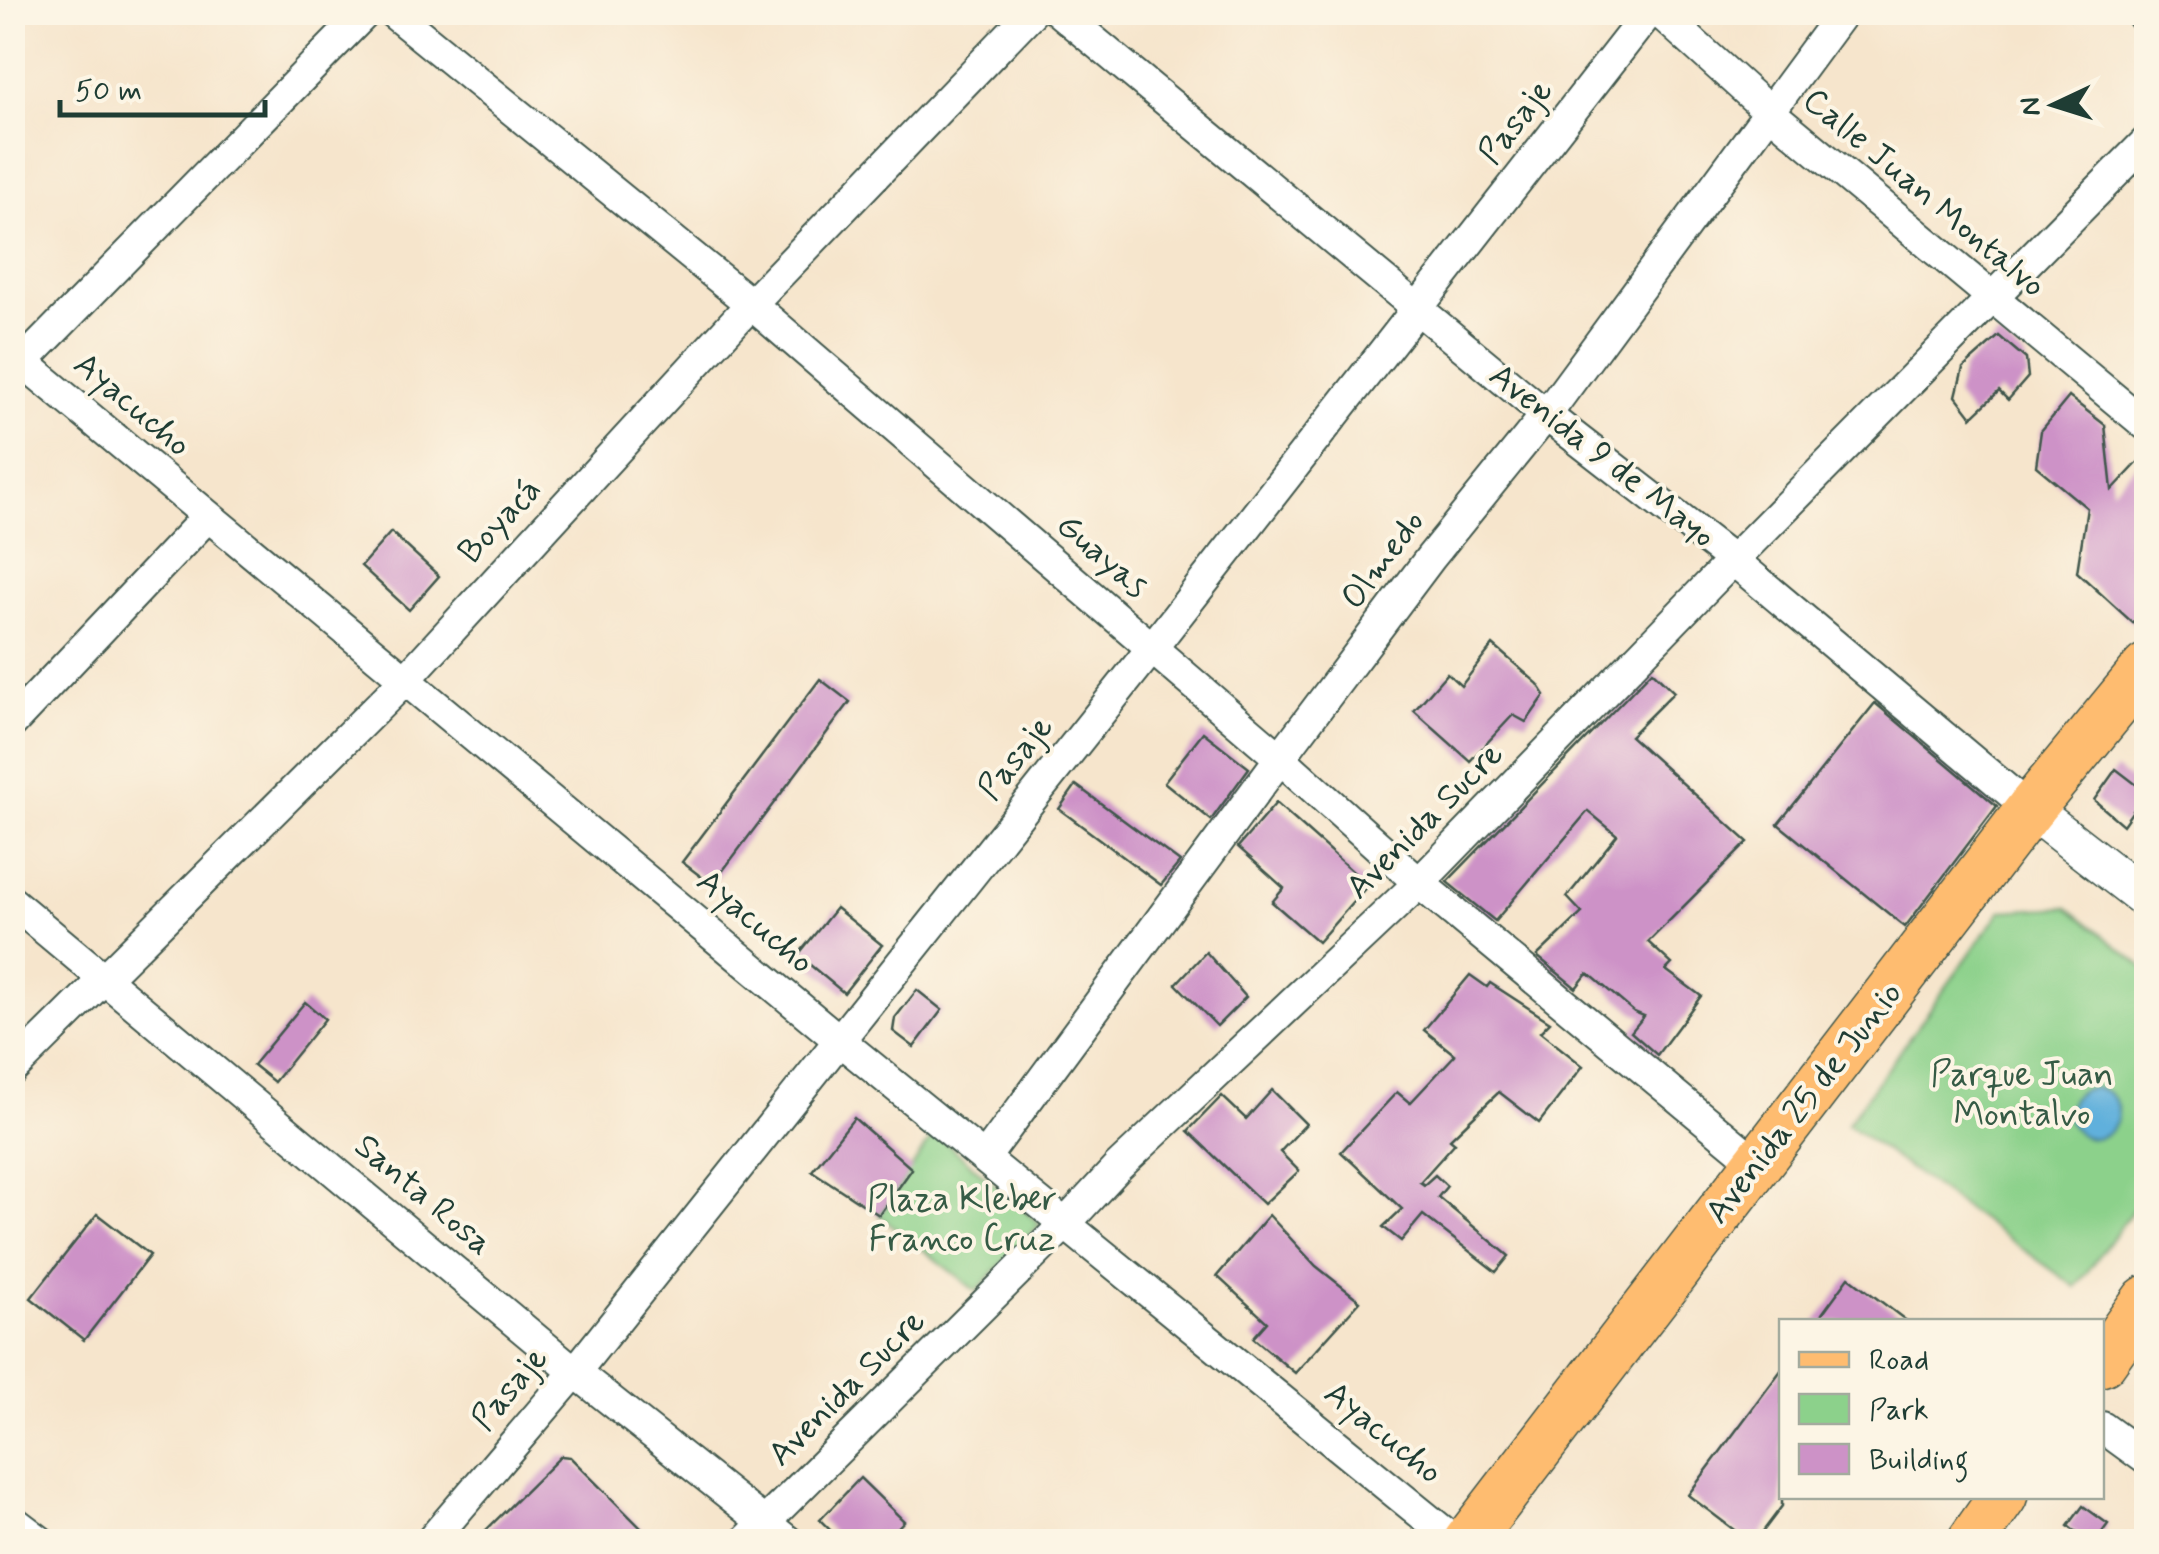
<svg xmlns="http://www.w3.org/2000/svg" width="2159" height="1554" font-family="Mynerve,sans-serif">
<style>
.green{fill:#8cd18b;stroke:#568760;stroke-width:2.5}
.water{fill:#61b0dc;stroke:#407688;stroke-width:2.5}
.building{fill:#cd92c7}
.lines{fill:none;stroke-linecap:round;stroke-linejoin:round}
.minor-casing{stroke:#3f564b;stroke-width:34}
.tertiary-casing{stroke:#3f564b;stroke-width:41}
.primary-casing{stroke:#3f564b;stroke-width:51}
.minor{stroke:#fff;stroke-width:30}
.tertiary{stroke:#fff;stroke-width:38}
.primary{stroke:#febc70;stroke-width:48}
.labels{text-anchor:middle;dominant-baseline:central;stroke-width:8;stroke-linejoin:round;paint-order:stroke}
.street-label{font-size:35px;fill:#1f3d34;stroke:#fcf5e5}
.park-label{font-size:35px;fill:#355b45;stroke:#fcf5e5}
</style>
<rect width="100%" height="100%" fill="#fcf5e5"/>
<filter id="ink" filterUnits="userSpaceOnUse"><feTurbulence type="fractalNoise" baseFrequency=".01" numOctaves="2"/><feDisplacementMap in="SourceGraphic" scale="20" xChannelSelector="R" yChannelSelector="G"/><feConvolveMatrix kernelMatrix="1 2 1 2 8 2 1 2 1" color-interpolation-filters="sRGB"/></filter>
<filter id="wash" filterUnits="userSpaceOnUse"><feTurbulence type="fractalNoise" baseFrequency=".0048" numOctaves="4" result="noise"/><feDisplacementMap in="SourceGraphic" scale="40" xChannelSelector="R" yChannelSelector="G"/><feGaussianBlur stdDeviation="2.25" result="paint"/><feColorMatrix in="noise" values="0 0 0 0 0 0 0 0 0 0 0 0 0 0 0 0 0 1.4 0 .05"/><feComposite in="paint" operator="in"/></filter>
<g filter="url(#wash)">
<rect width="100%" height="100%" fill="#f6e5cc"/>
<!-- green -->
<g class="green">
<path d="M2067,907l79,62v223l-70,95 -229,-163 154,-213z"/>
<path d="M935,1133l105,91 -64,67 -97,-76z"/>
</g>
<!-- water -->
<circle class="water" cx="2093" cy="1113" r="25"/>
<g id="blocks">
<!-- building -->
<g class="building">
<path d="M1999,336l27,23 2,18 -20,23 -9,-9 -27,26 -16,-21 7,-28z"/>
<path d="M2069,397l36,28 7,65 34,-36v181l-69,-63 10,-64 -51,-42 5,-35z"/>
<path d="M391,532l48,44 -30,34 -48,-44z"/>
<path d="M1493,645l45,39 7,11 -19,27 -13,-7 -43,46 -56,-50 33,-38 14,13z"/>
<path d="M1652,671l22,21 -44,44 118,106 -100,100 24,22 -6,6 35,26 -44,59 -26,-23 13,-16 -10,-4 -41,-35 -6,-3 -11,14 -39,-32 45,-43 -15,-16 50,-62 -29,-24 -93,110 -48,-39z"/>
<path d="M820,679l30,23 -138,183 -30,-23z"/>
<path d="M1875,703l122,103 -92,121 -127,-103z"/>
<path d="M1203,732l46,36 -38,52 -47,-38z"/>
<path d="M2116,769l30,23 -23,33 -29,-25z"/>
<path d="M1076,785l104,77 -19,23 -102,-76z"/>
<path d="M1276,803l92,82 -50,57 -46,-40 12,-14 -46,-41z"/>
<path d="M836,908l46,37 -38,48 -46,-38z"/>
<path d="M1206,952l40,45 -29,29 -41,-42z"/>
<path d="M1470,975l17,12 3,-4 60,39 -10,10 43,34 -44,57 -40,-31 -49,47 5,4 -35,39 4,3 11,-10 12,11 -9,11 71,59 -13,16 -73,-57 -22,26 -18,-14 19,-18 -61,-57 56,-60 13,11 45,-48 -31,-25z"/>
<path d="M917,990l25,20 -28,37 -21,-16 2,-13z"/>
<path d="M305,1002l20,17 -51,63 -21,-17z"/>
<path d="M1272,1090l34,34 -26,28 19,19 -35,33 -76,-73 34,-35 24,23z"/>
<path d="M854,1118l58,51 -33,46 -67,-44z"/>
<path d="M97,1214l53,41 -66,85 -53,-42z"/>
<path d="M1269,1215l47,51 44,35 -65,72 -42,-35 14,-16 -50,-46z"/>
<path d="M1849,1277l26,20 33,25h-92z"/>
<path d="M1782,1369v137l-27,36h-5l-62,-47z"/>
<path d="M561,1456l9,1 85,85h-181z"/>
<path d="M860,1478l44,43 -20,21h-42l-22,-22z"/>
<path d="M2083,1506l25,18 -13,18h-7l-20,-16z"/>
</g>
</g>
</g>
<g filter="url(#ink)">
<use href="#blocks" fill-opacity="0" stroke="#3f564b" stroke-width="2.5"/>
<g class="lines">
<!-- minor casing -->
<g class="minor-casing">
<g id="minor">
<path d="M392,12l359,292 529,454 139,125 339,281"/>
<path d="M1059,12l487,403 187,145 297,249"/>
<path d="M1659,12l112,101 375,312"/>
<path d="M2140,12l6,8"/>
<path d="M12,353l827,687 617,502"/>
<path d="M12,373l354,-361"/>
<path d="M12,723l195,-206"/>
<path d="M12,902l563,470 214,170"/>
<path d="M12,1070l393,-390 346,-376 281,-292"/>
<path d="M986,1156l294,-398 151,-201 115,-142 297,-403"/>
<path d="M2102,1427l44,32"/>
<path d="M12,1520l29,22"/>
<path d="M430,1542l145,-170 577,-724 497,-636"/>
<path d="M745,1542l321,-319 52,-56 301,-284 314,-323 413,-418"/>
</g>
</g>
<!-- tertiary casing -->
<g class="tertiary-casing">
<path id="tertiary" d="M2030,809l116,90"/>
</g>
<!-- primary casing -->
<g class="primary-casing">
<g id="primary">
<path d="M2102,1362l44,-62"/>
<path d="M1467,1542l563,-733 116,-141"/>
<path d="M1971,1542l32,-46"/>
</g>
</g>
<!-- minor -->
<use href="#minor" class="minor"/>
<!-- tertiary -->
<use href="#tertiary" class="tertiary"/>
<!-- primary -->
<use href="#primary" class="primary"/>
</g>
</g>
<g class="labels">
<!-- street labels -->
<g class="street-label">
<text transform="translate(1516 122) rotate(-52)">Pasaje</text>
<text transform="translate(1924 193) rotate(40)">Calle Juan Montalvo</text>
<text transform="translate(132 405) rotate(40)">Ayacucho</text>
<text transform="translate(1602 456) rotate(38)">Avenida 9 de Mayo</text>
<text transform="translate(500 521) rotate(-47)">Boyacá</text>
<text transform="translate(1102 556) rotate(41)">Guayas</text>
<text transform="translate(1383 560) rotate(-53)">Olmedo</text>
<text transform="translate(1016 758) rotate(-51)">Pasaje</text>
<text transform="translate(1425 821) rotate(-45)">Avenida Sucre</text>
<text transform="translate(755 922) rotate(40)">Ayacucho</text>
<text transform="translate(1804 1103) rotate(-52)">Avenida 25 de Junio</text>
<text transform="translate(423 1195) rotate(40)">Santa Rosa</text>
<text transform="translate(847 1388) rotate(-45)">Avenida Sucre</text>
<text transform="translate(510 1389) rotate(-50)">Pasaje</text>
<text transform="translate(1383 1433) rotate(39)">Ayacucho</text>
</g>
<!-- park labels -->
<g class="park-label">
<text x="2022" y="1075">Parque Juan<tspan x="2022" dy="40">Montalvo</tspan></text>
<text x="962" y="1200">Plaza Kleber<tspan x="962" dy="40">Franco Cruz</tspan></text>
</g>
</g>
<!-- margin -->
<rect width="2159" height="1554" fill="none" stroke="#fcf5e5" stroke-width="50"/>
<!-- legend -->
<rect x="1779" y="1319" width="325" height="180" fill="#fcf5e5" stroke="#a4ab9e" stroke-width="2.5"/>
<rect x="1799" y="1352" width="50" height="15" fill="#febc70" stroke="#a4ab9e" stroke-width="2.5"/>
<text x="1869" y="1369" font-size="30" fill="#1f3d34">Road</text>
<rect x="1799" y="1394" width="50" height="30" fill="#8cd18b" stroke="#a4ab9e" stroke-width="2.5"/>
<text x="1869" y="1419" font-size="30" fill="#1f3d34">Park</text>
<rect x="1799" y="1444" width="50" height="30" fill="#cd92c7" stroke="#a4ab9e" stroke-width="2.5"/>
<text x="1869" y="1469" font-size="30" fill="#1f3d34">Building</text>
<!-- north arrow -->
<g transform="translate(2054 105) rotate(266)" stroke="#fcf5e5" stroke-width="8" paint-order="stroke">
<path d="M0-8L18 38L0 25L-18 38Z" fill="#1f3d34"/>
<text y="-15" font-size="28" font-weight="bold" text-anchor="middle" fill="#1f3d34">N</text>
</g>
<!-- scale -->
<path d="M60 100v15h205v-15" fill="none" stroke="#1f3d34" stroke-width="5"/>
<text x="75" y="100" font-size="30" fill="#1f3d34" stroke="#fcf5e5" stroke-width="8" paint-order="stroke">50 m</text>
</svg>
